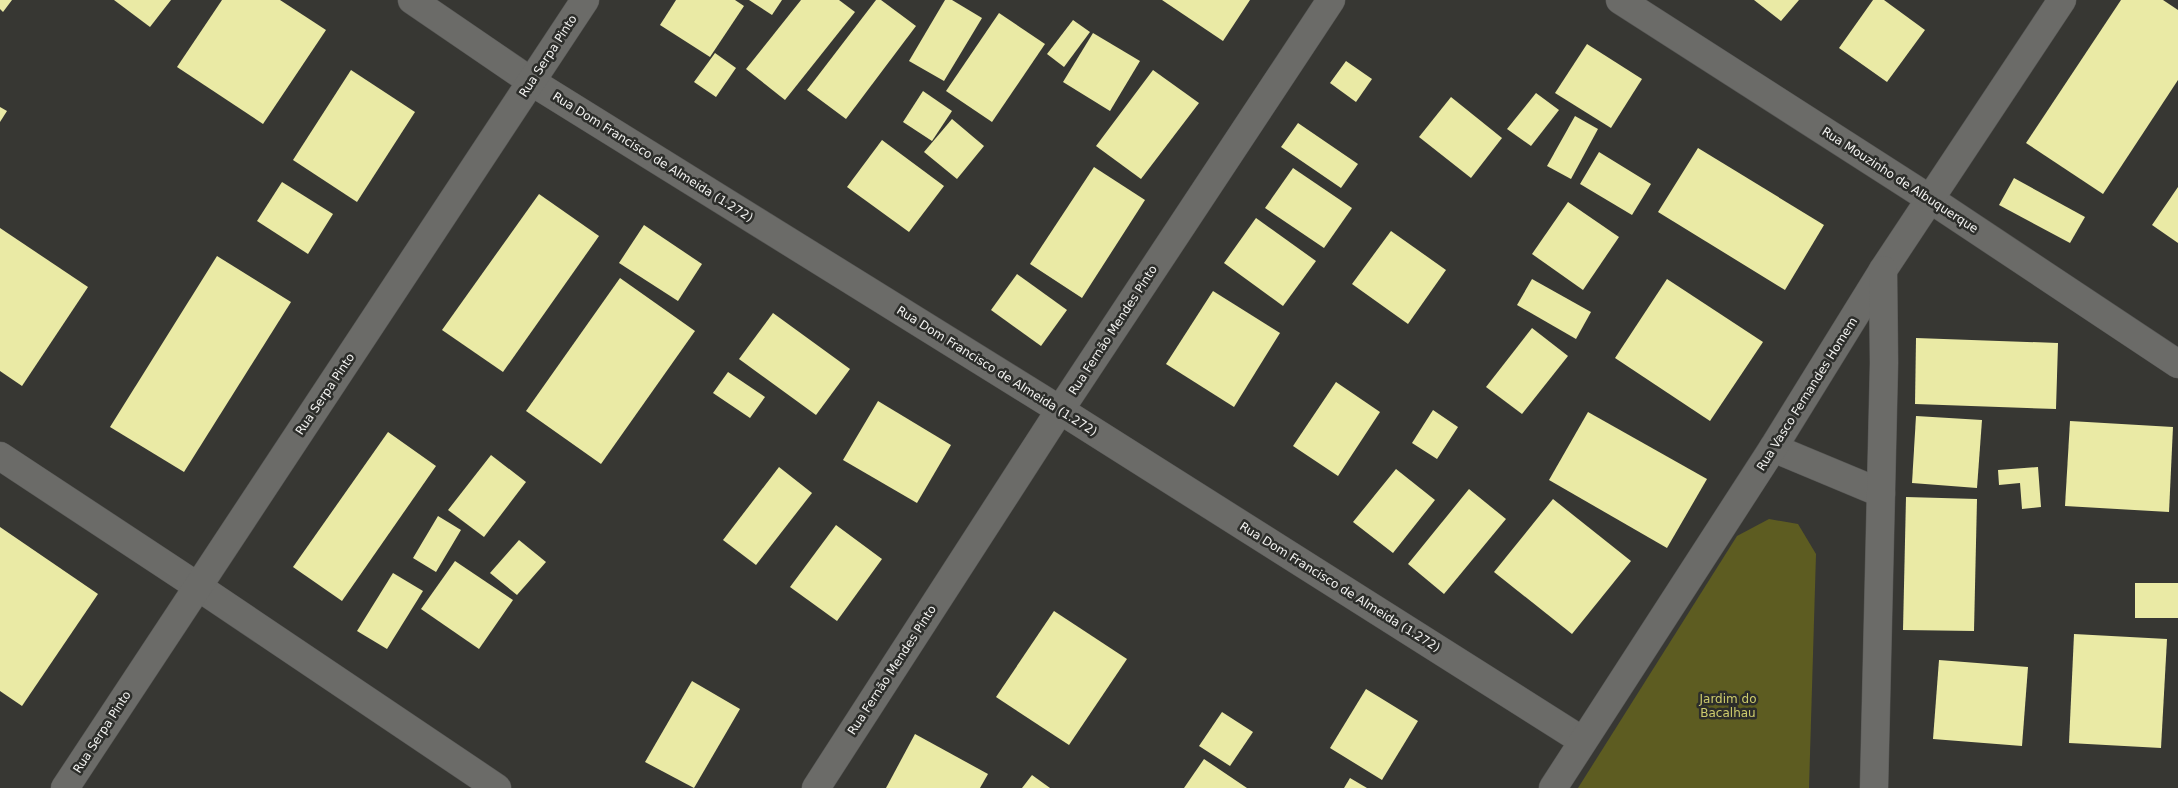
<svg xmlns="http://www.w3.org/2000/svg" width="2178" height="788" font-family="'DejaVu Sans',sans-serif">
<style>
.green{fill:#5d5c21}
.building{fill:#eaeaa5}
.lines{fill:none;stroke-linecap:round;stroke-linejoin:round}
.minor-casing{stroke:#555553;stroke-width:29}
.minor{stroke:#6b6b68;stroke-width:28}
.labels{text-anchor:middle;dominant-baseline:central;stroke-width:5;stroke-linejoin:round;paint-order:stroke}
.street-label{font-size:12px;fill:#f3f3f1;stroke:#2c2d2a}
.park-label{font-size:12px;fill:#cecc6d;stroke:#2c2d2a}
</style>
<rect width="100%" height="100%" fill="#373733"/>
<!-- green -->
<path class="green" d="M1769,519l29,5 18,30 -7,234h-231l159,-252z"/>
<!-- building -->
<g class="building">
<path d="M0,0h12l-9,12 -3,-3z"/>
<path d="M114,0h57l-21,27z"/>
<path d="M222,0h58l46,30 -63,94 -86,-57z"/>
<path d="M676,0h59l9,6 -34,51 -50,-32z"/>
<path d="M749,0h33l-10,15z"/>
<path d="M801,0h38l16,12 -70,88 -39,-31z"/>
<path d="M876,0h5l35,26 -70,93 -39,-29z"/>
<path d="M945,0h7l30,18 -38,63 -35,-20z"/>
<path d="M1162,0h88l-27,41z"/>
<path d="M1754,0h45l-18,21z"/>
<path d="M1873,0h11l41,30 -38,52 -48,-34z"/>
<path d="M2121,0h42l15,10v70l-75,114 -77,-51z"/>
<path d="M999,13l46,31 -53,78 -46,-31z"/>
<path d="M1073,20l17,12 -26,35 -17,-13z"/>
<path d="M1093,33l47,28 -30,50 -47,-29z"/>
<path d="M1587,44l55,35 -31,49 -56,-35z"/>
<path d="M715,53l21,15 -20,29 -22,-15z"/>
<path d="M1346,61l26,18 -16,23 -26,-19z"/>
<path d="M351,70l64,42 -58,90 -64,-42z"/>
<path d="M1153,70l46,33 -58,76 -45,-33z"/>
<path d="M923,91l29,20 -20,30 -29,-19z"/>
<path d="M1536,93l23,17 -28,36 -24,-17z"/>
<path d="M1451,97l51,41 -31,40 -52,-41z"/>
<path d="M0,107l7,4 -7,11z"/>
<path d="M1575,116l23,13 -27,50 -24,-13z"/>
<path d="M952,119l32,27 -27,33 -33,-27z"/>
<path d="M1298,123l60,41 -17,24 -60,-41z"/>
<path d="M882,140l62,46 -35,46 -62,-45z"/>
<path d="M1698,148l126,77 -39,65 -127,-78z"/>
<path d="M1599,152l52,32 -19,31 -52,-31z"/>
<path d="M1094,167l51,33 -63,98 -52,-34z"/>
<path d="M1293,168l59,40 -28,40 -59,-40z"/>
<path d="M2014,178l71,39 -15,26 -71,-38z"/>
<path d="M282,182l51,32 -25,40 -51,-33z"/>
<path d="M2178,187v56l-26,-18z"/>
<path d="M539,194l60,42 -96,136 -61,-42z"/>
<path d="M1568,202l51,35 -36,53 -51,-36z"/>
<path d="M1256,218l60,43 -33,45 -59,-43z"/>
<path d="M644,225l58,39 -24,37 -59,-38z"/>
<path d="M0,228l88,59 -66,99 -22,-15z"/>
<path d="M1391,231l55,39 -38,54 -56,-40z"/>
<path d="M217,256l74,46 -107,170 -74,-45z"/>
<path d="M1017,274l50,36 -26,36 -50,-36z"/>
<path d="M620,278l75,53 -94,133 -75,-53z"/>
<path d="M1532,279l59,33 -15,27 -59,-34z"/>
<path d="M1667,279l96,63 -53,79 -95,-63z"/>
<path d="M1213,291l67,42 -46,74 -68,-43z"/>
<path d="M773,313l77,56 -34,46 -77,-56z"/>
<path d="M1532,328l36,28 -46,58 -36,-27z"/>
<path d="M1916,338l142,5 -2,66 -141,-5z"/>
<path d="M728,372l37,25 -15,21 -37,-25z"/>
<path d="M1336,382l44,30 -42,64 -45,-30z"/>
<path d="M878,401l73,44 -34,58 -74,-43z"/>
<path d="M1433,410l25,17 -21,32 -25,-16z"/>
<path d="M1588,412l119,67 -40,69 -118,-68z"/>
<path d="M1916,416l66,4 -5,68 -65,-5z"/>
<path d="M2070,421l103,6 -4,85 -104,-6z"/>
<path d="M388,432l48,34 -94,135 -49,-34z"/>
<path d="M491,455l35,27 -42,55 -36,-27z"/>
<path d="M779,467l33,26 -56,72 -33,-25z"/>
<path d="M2038,467l3,40 -19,2 -2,-26 -21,2 -1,-15z"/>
<path d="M1396,469l39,31 -42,53 -40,-31z"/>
<path d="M1469,489l37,30 -62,75 -36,-30z"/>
<path d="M1906,497l71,2 -3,132 -71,-1z"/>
<path d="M1553,499l78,62 -59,73 -78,-62z"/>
<path d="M438,516l23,14 -25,42 -23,-14z"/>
<path d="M836,525l46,34 -45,62 -47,-34z"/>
<path d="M0,527l98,67 -76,112 -22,-15z"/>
<path d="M519,540l27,22 -29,33 -27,-22z"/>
<path d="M455,561l58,39 -34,49 -58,-40z"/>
<path d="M393,573l30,18 -36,58 -30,-18z"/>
<rect x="2135" y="583" width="43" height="35"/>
<path d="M1054,611l73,48 -58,86 -73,-48z"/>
<path d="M2074,634l93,5 -6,109 -92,-5z"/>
<path d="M1939,660l89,7 -6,79 -89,-7z"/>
<path d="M692,681l48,28 -46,79 -49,-26z"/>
<path d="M1366,689l52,32 -36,59 -52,-32z"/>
<path d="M1222,712l31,20 -23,34 -31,-20z"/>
<path d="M915,734l73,40 -8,14h-94z"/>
<path d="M1204,759l43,29h-63z"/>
<path d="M1032,775l18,13h-28z"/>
<path d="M1350,778l17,10h-23z"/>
</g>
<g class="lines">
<!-- minor casing -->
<g class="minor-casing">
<g id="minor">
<path d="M412,0l120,82 528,328 523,331"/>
<path d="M1620,0l310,199 248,165"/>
<path d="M1773,448l108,45"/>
<path d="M0,456l197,130 300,202"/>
<path d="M65,788l520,-788"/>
<path d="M816,788l244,-378 271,-410"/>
<path d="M1553,788l220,-340 110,-178 179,-270"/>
<path d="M1874,788l10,-425 -1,-93"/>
</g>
</g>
<!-- minor -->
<use href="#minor" class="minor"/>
</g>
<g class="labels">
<!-- street labels -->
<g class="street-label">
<text transform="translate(548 56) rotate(-57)">Rua Serpa Pinto</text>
<text transform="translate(653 157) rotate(32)">Rua Dom Francisco de Almeida (1.272)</text>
<text transform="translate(1900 180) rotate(33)">Rua Mouzinho de Albuquerque</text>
<text transform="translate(1113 330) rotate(-57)">Rua Fernão Mendes Pinto</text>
<text transform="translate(997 371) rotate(32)">Rua Dom Francisco de Almeida (1.272)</text>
<text transform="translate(325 394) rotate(-56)">Rua Serpa Pinto</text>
<text transform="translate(1807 394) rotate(-58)">Rua Vasco Fernandes Homem</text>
<text transform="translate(1340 587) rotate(32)">Rua Dom Francisco de Almeida (1.272)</text>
<text transform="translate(892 670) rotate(-57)">Rua Fernão Mendes Pinto</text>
<text transform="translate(102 732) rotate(-57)">Rua Serpa Pinto</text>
</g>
<!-- park labels -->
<g class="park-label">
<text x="1728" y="699">Jardim do<tspan x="1728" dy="14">Bacalhau</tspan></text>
</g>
</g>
</svg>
